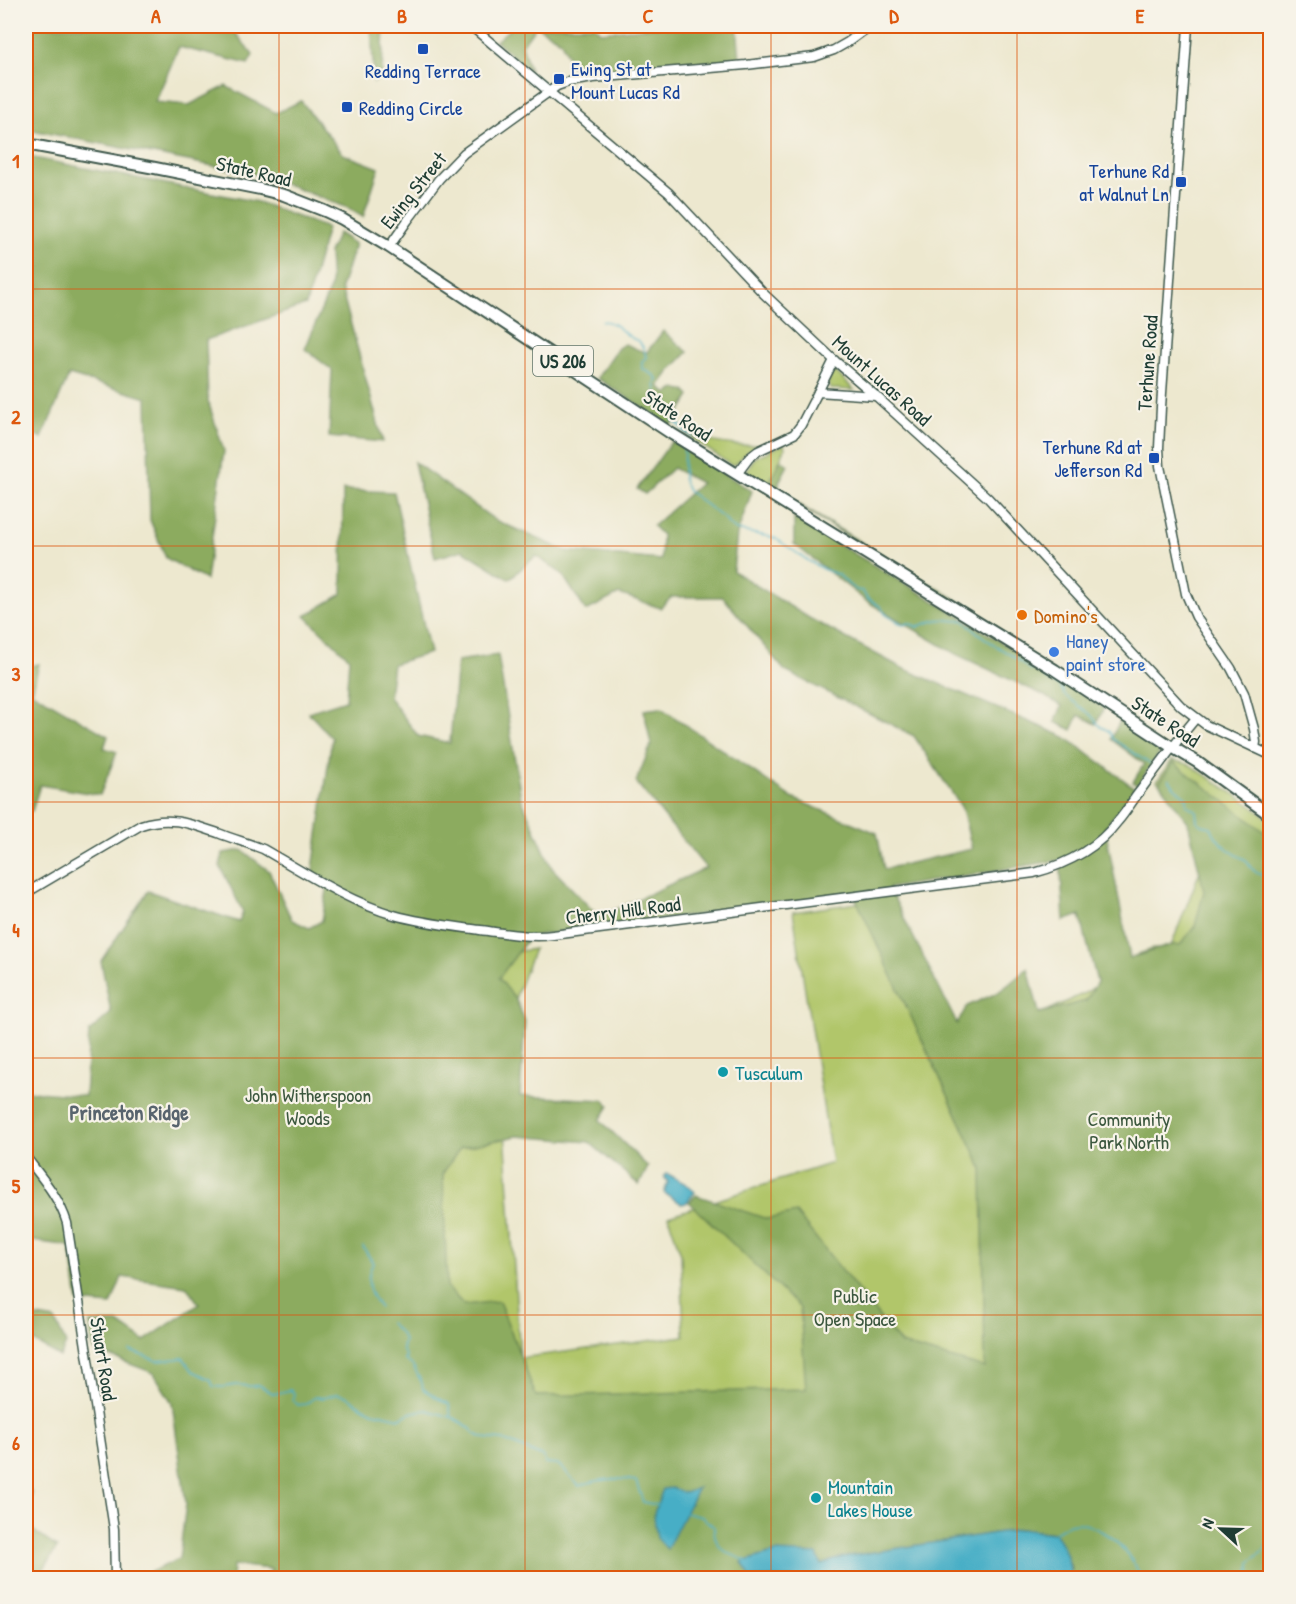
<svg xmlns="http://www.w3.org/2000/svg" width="1296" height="1604" font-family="'Patrick Hand',sans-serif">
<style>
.green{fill:#b1c66b;stroke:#688250;stroke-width:1.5}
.forest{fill:#8cab5f;stroke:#56744a;stroke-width:1.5;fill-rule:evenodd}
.water{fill:#47aec6;stroke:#33767d;stroke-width:1.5}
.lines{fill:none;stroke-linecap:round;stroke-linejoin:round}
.stream{stroke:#47aec6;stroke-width:1.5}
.secondary-casing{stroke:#3e574b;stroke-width:11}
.highway-casing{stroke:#3e574b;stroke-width:14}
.secondary{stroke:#fff;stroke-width:8}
.highway{stroke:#fff;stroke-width:10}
.grid{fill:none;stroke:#de580e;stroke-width:1.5;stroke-opacity:0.55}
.transit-dot{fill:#1a4fb4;stroke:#f7f3e8;stroke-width:2}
.food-dot{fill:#e8710a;stroke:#f7f3e8;stroke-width:2}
.shop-dot{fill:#3f7fe0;stroke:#f7f3e8;stroke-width:2}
.culture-dot{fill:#0f9aa8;stroke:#f7f3e8;stroke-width:2}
.labels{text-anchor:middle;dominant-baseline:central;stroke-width:4.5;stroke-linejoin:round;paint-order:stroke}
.shield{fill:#f7f3e8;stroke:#60746a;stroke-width:1.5}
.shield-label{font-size:18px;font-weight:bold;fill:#1f3d34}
.transit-label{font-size:20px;fill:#164399;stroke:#f7f3e8;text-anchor:start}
.street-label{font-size:20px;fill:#1f3d34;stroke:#f7f3e8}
.food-label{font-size:20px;fill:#c56008;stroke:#f7f3e8;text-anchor:start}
.shop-label{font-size:20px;fill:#366cbe;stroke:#f7f3e8;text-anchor:start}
.culture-label{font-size:20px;fill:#0d838f;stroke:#f7f3e8;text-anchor:start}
.park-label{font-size:20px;fill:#3c583f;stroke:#f7f3e8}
.neighbourhood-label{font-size:21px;font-weight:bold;fill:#58646e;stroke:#f7f3e8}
.neatline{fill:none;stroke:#de580e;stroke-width:2}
.grid-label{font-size:20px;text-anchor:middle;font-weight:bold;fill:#de580e}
</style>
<rect width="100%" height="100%" fill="#f7f3e8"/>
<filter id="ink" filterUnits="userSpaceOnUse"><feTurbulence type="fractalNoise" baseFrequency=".0167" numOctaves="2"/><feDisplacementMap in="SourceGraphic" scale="12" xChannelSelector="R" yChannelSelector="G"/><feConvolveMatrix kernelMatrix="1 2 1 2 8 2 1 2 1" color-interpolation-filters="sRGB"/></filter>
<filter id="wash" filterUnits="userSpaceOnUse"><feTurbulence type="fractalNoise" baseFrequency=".008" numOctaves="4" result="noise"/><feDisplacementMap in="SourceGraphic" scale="24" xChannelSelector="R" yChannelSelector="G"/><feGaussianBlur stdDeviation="1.35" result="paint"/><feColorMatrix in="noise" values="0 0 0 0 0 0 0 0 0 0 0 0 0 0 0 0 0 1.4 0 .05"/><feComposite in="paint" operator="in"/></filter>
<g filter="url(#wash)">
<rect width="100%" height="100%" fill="#ede8cf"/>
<!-- green -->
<g class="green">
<path d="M833,371l3,1 18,18 -23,-1 -3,-6z"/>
<path d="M684,433c21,9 56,15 78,11l-16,9 -10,11 -5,1z"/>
<path d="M784,444l1,5 -18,38 -17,-11 -3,-6 6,-10 5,-4z"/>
<path d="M1172,760l18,5 52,34 28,21v672l-11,86h-660l-149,-72 -27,-540 111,-17 -35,92 21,317 164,-22 -3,-82 -13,-38 164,-53 -39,-251 101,-14 61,137 56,-7 76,-36 51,-38 15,-5h17l48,-125 -44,-26 -17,-17z"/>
</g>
<!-- forest -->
<g class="forest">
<path d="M26,26h204l23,29 -5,9 -69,-17 -24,55 34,3 37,-19 50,27 25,-12 42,53 36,14 -16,49 -15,-9 -84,-32 -238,-47z"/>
<path d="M371,26h13l-2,48 -8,8z"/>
<path d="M513,26h23l-14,19 8,26 -34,-30z"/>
<path d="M537,26h58l5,6 64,-6h73l3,33 -165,16 -14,-34z"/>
<path d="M29,157l229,45 69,26 -21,77 -100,35 2,61 16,50 -18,129 -40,-22 -16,-38 -3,-122 -78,-23 -27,63 -16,-7v-270z"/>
<path d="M338,233l17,11 -14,44 42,154 -54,-5 3,-67 -27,-21 26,-63 -2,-33z"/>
<path d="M663,331l25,21 -17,18 -12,16 8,8 8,-5 9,1 6,6 -19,30 -74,-48 21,-30 6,-4c8,2 16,8 23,8z"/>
<path d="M672,441l80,50 -15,43 -4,37 76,47 93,50 163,69 71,52 -31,38 25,131 41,-13h9l15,-19 9,-35 -16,-69 -29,-39 14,-21 97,74v742h-200l1,-11 -16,-34 -35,-4 -177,28 -23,8 -33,-12 -11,-1 -34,10 9,16h-482l2,-9 -38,-4 -1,13h-94l41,-19 7,-55 -14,-101 -18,-30 -61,-23 -3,-27h28l26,18 55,-37 -13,-18 -64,-9 -11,28 -33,-3 -8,-56 -44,-6v-149l59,5 4,-64 22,-19 -10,-52 47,-70 91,31 4,-10 -23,-46 3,-13 19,-3 27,21 23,49 17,8 13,-7 6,-37 -16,-8 20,-138 -24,-26 38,-12 3,-42 -44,-42 37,-22 1,-104 51,2 36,161 -37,11 -4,33 29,39 32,7 7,-82 41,-6 23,143 31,70 47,49 107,-49 -70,-86 15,-37 -7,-35 17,-2 131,90 85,35 7,36 88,-20 -10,-41 -48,-72 -129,-65 -62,-74h-51l-12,11 -41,-14 -33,17 -24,-37 -26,-18 -27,23 -46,-29 -28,8 -21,-96 81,58 71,31 95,9 1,-25 -9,-9 48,-43 -28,-15 -28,26 -8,-5zM1060,860l4,61 16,-6 17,67 -11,19 -47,12 -11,-45 -19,16 -12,9 -30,13 -10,18 -68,-136zM854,895l128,273 3,200 -84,-24 -105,-131 -29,6 -71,-24 -7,7 111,106 6,81 -270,7 -37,-95 -35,4 -17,-18 -4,-114 17,-25 57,-12 72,6 50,43 9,-18 -48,-47 9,-14 -4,-6 -85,-4 5,-75 -9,-21 -17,-22 31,-42z"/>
<path d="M781,460l7,5 -9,17v9l25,17 160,96 -1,3 -196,-120z"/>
<path d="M794,518l169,100 141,90 -8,16 -17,-9 -7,15 -17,-8 7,-16 -21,-12 -85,-40 -90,-53 -72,-57z"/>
<path d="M39,664l-7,28 76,44 -4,12 13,4 -17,43 -60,-10 -8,26 -6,-1v-143z"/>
<path d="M1121,719l40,27 -2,2 1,4 -1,2 -22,31 -4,-3 11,-18 -33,-25z"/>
<path d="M26,1315l29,5 11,24 -6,13 -34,-20z"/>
<path d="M26,1487l6,6 -6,32 31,23 -19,30h-12z"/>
</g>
<!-- water -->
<g class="water">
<path d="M666,1173l20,11 9,8 -9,11 -4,1 -18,-11 4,-11 -4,-5z"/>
<path d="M672,1488l13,5 13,-5 -31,61 -10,-11 -2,-13 -1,-12 9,-24z"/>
<path d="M1020,1529l34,4c11,14 17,29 16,45h-319l-9,-16 34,-10 41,2 4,11 22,-8z"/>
</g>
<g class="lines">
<!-- stream -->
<g class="stream">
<path d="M602,321c16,0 23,17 37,20l5,8 2,8 -4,5v6l13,8 2,3 -2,5 2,13 12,7c-3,12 3,16 13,23v3l8,5 1,2"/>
<path d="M684,448l-1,31 5,12 38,29 2,4 8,6 39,8 32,22 16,9 16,6 10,10 7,5 6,1 5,7 14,9 4,7 18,11 6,-2 8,4c10,-4 20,-9 31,-7 7,0 9,2 15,0 15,15 31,25 48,35 8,4 13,11 20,15l5,-2 4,3c6,14 22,9 24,24l26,19 11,13 8,4 4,8 37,25"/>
<path d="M1169,779l5,8 13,11v7l9,6 1,10 5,4 9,2c6,16 19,25 35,33 6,10 11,16 24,16"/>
<path d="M363,1247l10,16c-8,16 -5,31 7,45"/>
<path d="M390,1323l10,10 4,7 -2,9 4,8 -2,3 9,6 9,17 1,6 19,12 7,3 2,13"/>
<path d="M130,1351l28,10 25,-3 10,13 18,9 2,6c11,3 15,-1 26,-1 8,0 10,3 20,0l15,9 16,-4 4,3 -1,7 5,5 8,-1 9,-7 8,1 14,-4 9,2 17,11 10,5 27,6 13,-6 14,-2 27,8 15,9 6,7 8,4 20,2 40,17 3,6 12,1 21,22c19,-7 37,-9 57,-5l7,21 14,3"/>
<path d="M1270,1453l-1,2 1,40"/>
<path d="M685,1513l17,4 12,10c0,24 14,26 33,34"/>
<path d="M1053,1535c7,-7 16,-13 26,-12 16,2 35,15 45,27 7,8 13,19 18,28"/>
<path d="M1250,1578v-16l17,-14 3,-19"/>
</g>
</g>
</g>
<g filter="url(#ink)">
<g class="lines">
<!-- secondary casing -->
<g class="secondary-casing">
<g id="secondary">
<path d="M471,26l198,167 95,101 70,66 42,36 112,102 193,208 25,19 64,30"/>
<path d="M1188,26l-27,381 -2,41 1,18 26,128 10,23 35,51 13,25 10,36 2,13 -1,6"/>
<path d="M389,247l19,-27 31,-41 25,-26 93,-67 11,-4 25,-4 153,-13 68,-8 20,-7 14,-8 22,-16"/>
<path d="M818,392l16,-32"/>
<path d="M737,474l12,-16 9,-7 36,-17 7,-9 17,-33 58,4"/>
<path d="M26,893l115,-68c29,-10 50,-1 77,8 15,6 30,10 45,16 42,24 84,52 131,66 28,8 57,11 86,15 25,3 48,8 73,5l481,-62c33,-9 63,-24 84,-52 8,-9 14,-20 22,-30 18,-25 36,-49 56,-73"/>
<path d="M26,1157c16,21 33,40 41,66l47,306 1,49"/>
</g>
</g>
<!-- highway casing -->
<g class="highway-casing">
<path id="highway" d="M26,144l129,24 105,21 24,6 41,16 17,8 47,28 283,187 383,236 117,77 25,15 73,53"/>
</g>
<!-- secondary -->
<use href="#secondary" class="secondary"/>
<!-- highway -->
<use href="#highway" class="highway"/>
</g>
</g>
<!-- grid -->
<path class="grid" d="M279,26v1552M525,26v1552M771,26v1552M1017,26v1552M26,289h1244M26,546h1244M26,802h1244M26,1058h1244M26,1315h1244"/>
<!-- markers -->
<g class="transit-dot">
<rect x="417" y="43" width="12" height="12" rx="3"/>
<rect x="553" y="73" width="12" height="12" rx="3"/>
<rect x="341" y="101" width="12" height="12" rx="3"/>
<rect x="1175" y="176" width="12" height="12" rx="3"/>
<rect x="1148" y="452" width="12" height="12" rx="3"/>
</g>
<circle class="food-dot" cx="1022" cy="615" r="6"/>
<circle class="shop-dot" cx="1054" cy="652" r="6"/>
<g class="culture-dot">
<circle cx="723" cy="1072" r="6"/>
<circle cx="816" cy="1498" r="6"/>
</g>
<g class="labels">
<!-- shield labels -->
<rect class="shield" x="533" y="346" width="60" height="30" rx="4.5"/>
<g class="shield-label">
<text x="563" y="361">US 206</text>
</g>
<!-- transit labels -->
<g class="transit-label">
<text x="571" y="68">Ewing St at<tspan x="571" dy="23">Mount Lucas Rd</tspan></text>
<text x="423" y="70" text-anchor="middle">Redding Terrace</text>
<text x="359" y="107">Redding Circle</text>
<text x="1169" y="170" text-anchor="end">Terhune Rd<tspan x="1169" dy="23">at Walnut Ln</tspan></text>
<text x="1142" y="446" text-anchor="end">Terhune Rd at<tspan x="1142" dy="23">Jefferson Rd</tspan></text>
</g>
<!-- street labels -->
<g class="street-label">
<text transform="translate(254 171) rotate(13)">State Road</text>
<text transform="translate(413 190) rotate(-51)">Ewing Street</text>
<text transform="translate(1147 363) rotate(-86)">Terhune Road</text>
<text transform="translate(882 380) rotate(42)">Mount Lucas Road</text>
<text transform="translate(678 415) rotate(33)">State Road</text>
<text transform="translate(1166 721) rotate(33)">State Road</text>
<text transform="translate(623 910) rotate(-7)">Cherry Hill Road</text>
<text transform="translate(104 1359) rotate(81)">Stuart Road</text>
</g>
<!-- food labels -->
<g class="food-label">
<text x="1034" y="615">Domino's</text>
</g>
<!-- shop labels -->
<g class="shop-label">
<text x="1066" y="640">Haney<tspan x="1066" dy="23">paint store</tspan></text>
</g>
<!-- culture labels -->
<g class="culture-label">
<text x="735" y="1072">Tusculum</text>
<text x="828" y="1486">Mountain<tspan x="828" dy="23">Lakes House</tspan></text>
</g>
<!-- park labels -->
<g class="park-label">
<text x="308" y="1094">John Witherspoon<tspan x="308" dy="23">Woods</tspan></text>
<text x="1129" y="1118">Community<tspan x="1129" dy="23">Park North</tspan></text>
<text x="855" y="1295">Public<tspan x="855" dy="23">Open Space</tspan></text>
</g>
<!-- neighbourhood labels -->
<g class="neighbourhood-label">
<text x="129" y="1112">Princeton Ridge</text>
</g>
</g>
<!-- margin -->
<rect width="1296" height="1604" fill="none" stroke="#f7f3e8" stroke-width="66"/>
<!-- north arrow -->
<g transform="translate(1221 1529) rotate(292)" stroke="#f7f3e8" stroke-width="4.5" paint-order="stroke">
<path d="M0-4.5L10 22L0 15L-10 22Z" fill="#1f3d34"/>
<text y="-9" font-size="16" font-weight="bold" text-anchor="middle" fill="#1f3d34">N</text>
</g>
<rect x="33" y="33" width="1230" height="1538" class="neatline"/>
<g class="grid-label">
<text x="156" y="23">A</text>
<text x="402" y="23">B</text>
<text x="648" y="23">C</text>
<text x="894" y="23">D</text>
<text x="1140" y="23">E</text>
<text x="16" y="168">1</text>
<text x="16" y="424">2</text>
<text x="16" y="681">3</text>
<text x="16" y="937">4</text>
<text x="16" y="1193">5</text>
<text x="16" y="1450">6</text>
</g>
</svg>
